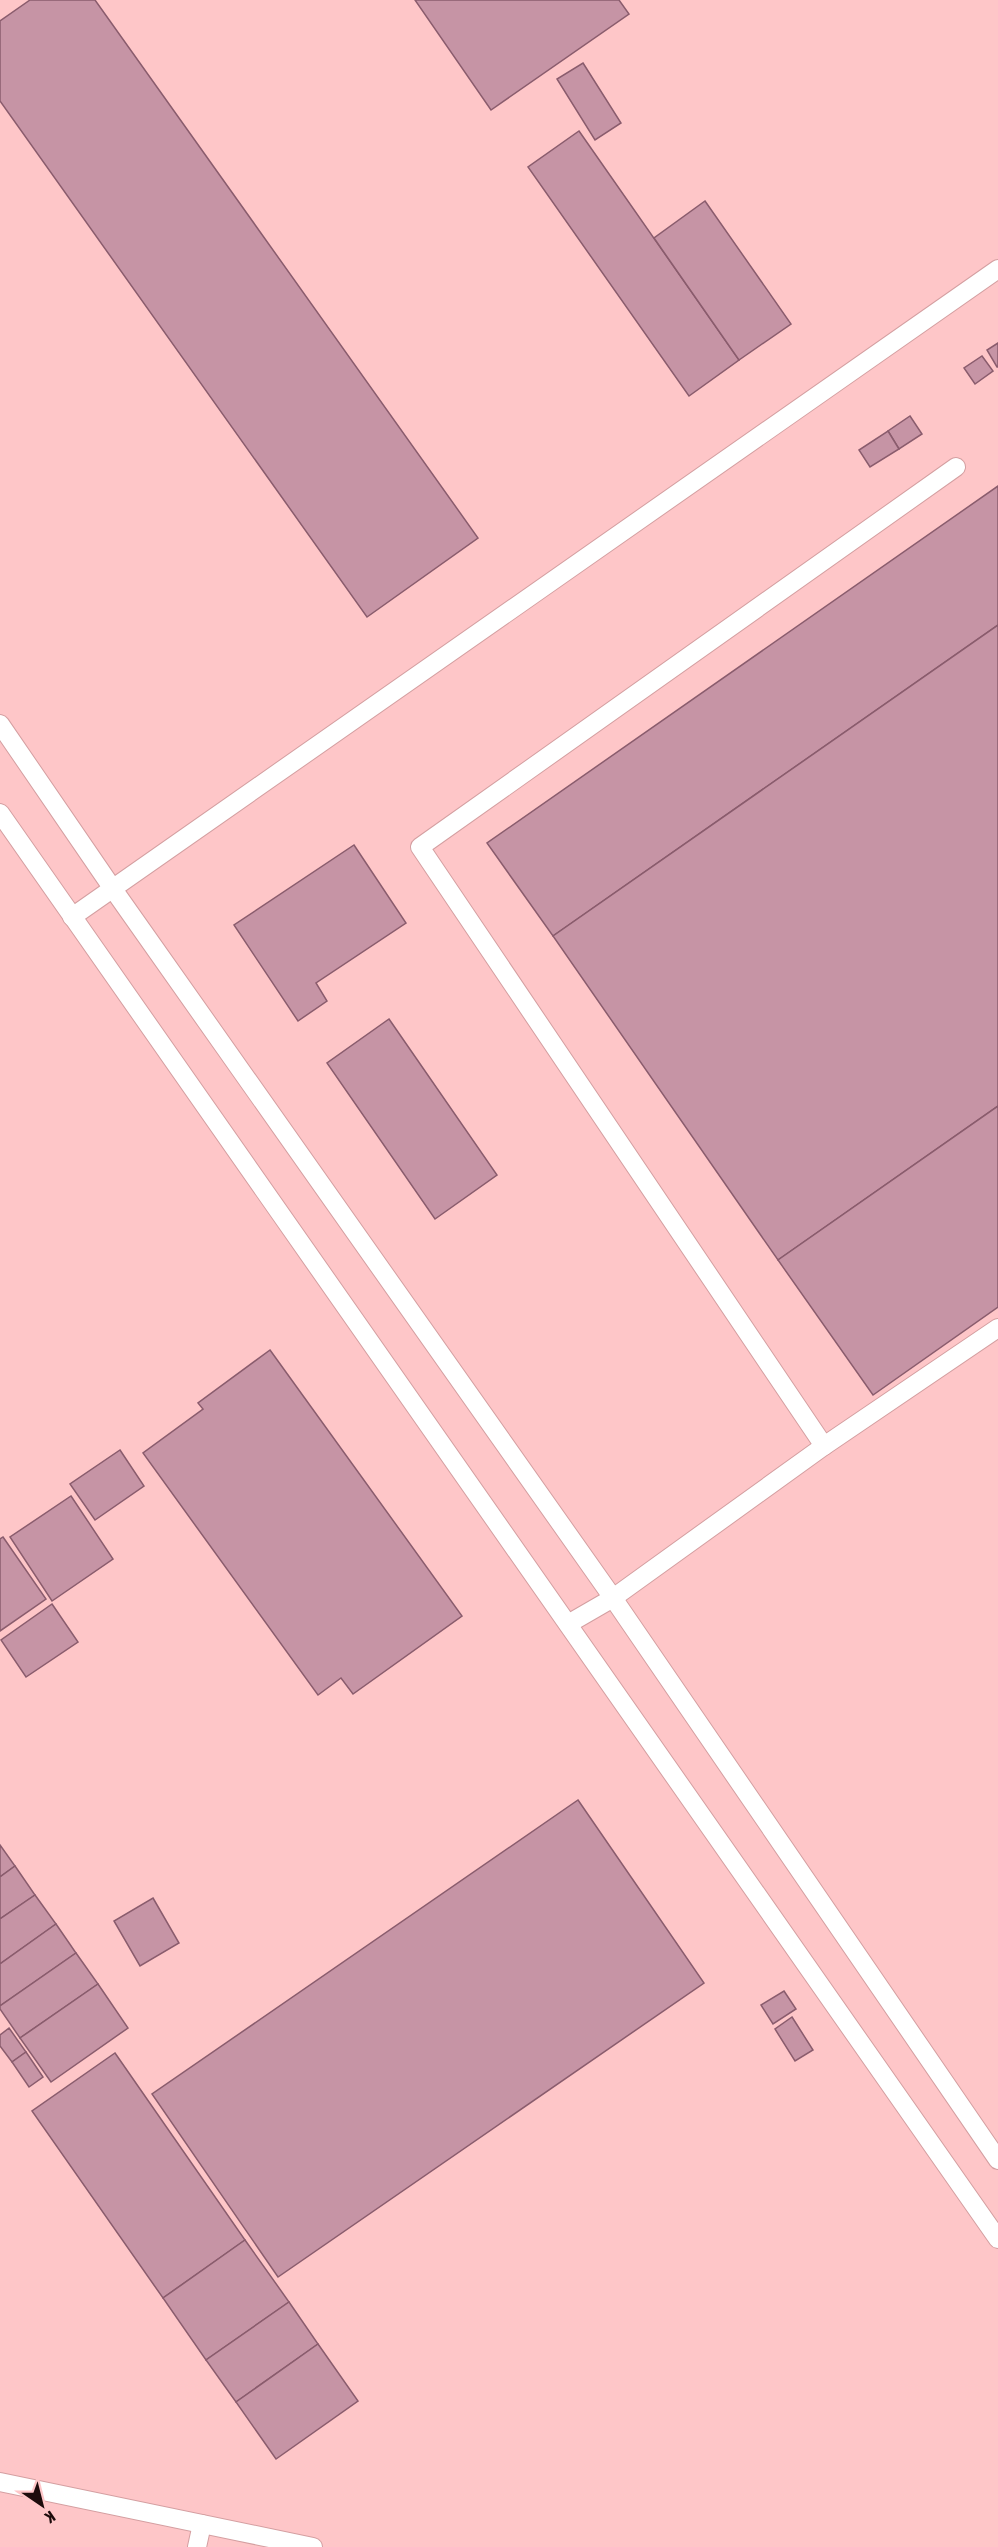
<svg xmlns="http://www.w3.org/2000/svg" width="998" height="2547" font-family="'Asap Condensed',sans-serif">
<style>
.building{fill:#c694a5;stroke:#8a5c6d;stroke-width:1.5}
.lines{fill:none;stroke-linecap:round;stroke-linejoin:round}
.lane-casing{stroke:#d49fa1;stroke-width:20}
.lane{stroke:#fff;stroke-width:18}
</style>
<rect width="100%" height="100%" fill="#fec6c8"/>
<!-- building -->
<g class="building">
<path d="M30,0h65l383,538 -111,79 -367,-516v-80z"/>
<path d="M415,0h204l10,14 -138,96z"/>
<path d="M583,63l38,60 -26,17 -38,-61z"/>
<path d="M579,131l160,229 -50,36 -161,-229z"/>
<path d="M705,201l86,123 -52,36 -85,-122z"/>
<path d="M998,343v24h-1l-10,-17z"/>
<path d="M982,356l11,15 -18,13 -11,-16z"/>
<path d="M910,416l12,18 -23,15 -11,-18z"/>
<path d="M888,431l11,18 -29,18 -11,-17z"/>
<path d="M998,486v139l-445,311 -66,-93z"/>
<path d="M998,625v481l-220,154 -225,-324z"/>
<path d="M354,845l52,78 -90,60 11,18 -29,20 -64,-96z"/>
<path d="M389,1019l108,156 -62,44 -108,-156z"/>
<path d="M998,1106v201l-125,88 -95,-135z"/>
<path d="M270,1350l192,266 -109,78 -12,-16 -23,17 -175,-242 60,-44 -5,-6z"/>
<path d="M120,1450l24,36 -49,34 -25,-36z"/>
<path d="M71,1496l42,63 -61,42 -42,-64z"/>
<path d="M3,1537l43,62 -46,32v-92z"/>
<path d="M52,1604l26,38 -52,35 -25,-37z"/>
<path d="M578,1800l126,183 -426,294 -126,-183z"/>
<path d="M0,1845l15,21 -15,11z"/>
<path d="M15,1866l20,29 -35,24v-42z"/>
<path d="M35,1895l21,29 -56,40v-45z"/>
<path d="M153,1898l26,45 -39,23 -26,-45z"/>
<path d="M56,1924l20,29 -76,53v-42z"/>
<path d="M76,1953l22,31 -78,54 -20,-29v-3z"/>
<path d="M98,1984l30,44 -77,54 -31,-44z"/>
<path d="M784,1991l12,18 -23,15 -12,-19z"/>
<path d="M792,2017l21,33 -18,11 -20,-32z"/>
<path d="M9,2028l17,24 -14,10 -12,-16v-11z"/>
<path d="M26,2052l17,25 -14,10 -17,-25z"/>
<path d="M115,2053l130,187 -82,58 -131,-187z"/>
<path d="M245,2240l44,62 -83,58 -43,-62z"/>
<path d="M289,2302l29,42 -82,58 -30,-42z"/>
<path d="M318,2344l40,57 -82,58 -40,-57z"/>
</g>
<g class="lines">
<!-- lane casing -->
<g class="lane-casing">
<g id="lane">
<path d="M0,724l113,165 500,709 385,562"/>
<path d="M0,813l998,1426"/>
<path d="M72,917l926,-648"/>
<path d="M824,1446l-404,-599 536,-380"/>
<path d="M568,1624l45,-26 211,-152 174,-118"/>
<path d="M0,2482l313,65"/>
<path d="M197,2547l5,-23"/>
</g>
</g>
<!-- lane -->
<use href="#lane" class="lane"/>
</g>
<!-- north arrow -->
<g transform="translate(42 2505) rotate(145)" stroke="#fec6c8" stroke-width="4.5" paint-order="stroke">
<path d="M0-4.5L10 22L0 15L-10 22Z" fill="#1d0b0c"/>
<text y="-9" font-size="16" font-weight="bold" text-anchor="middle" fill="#1d0b0c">K</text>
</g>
</svg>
